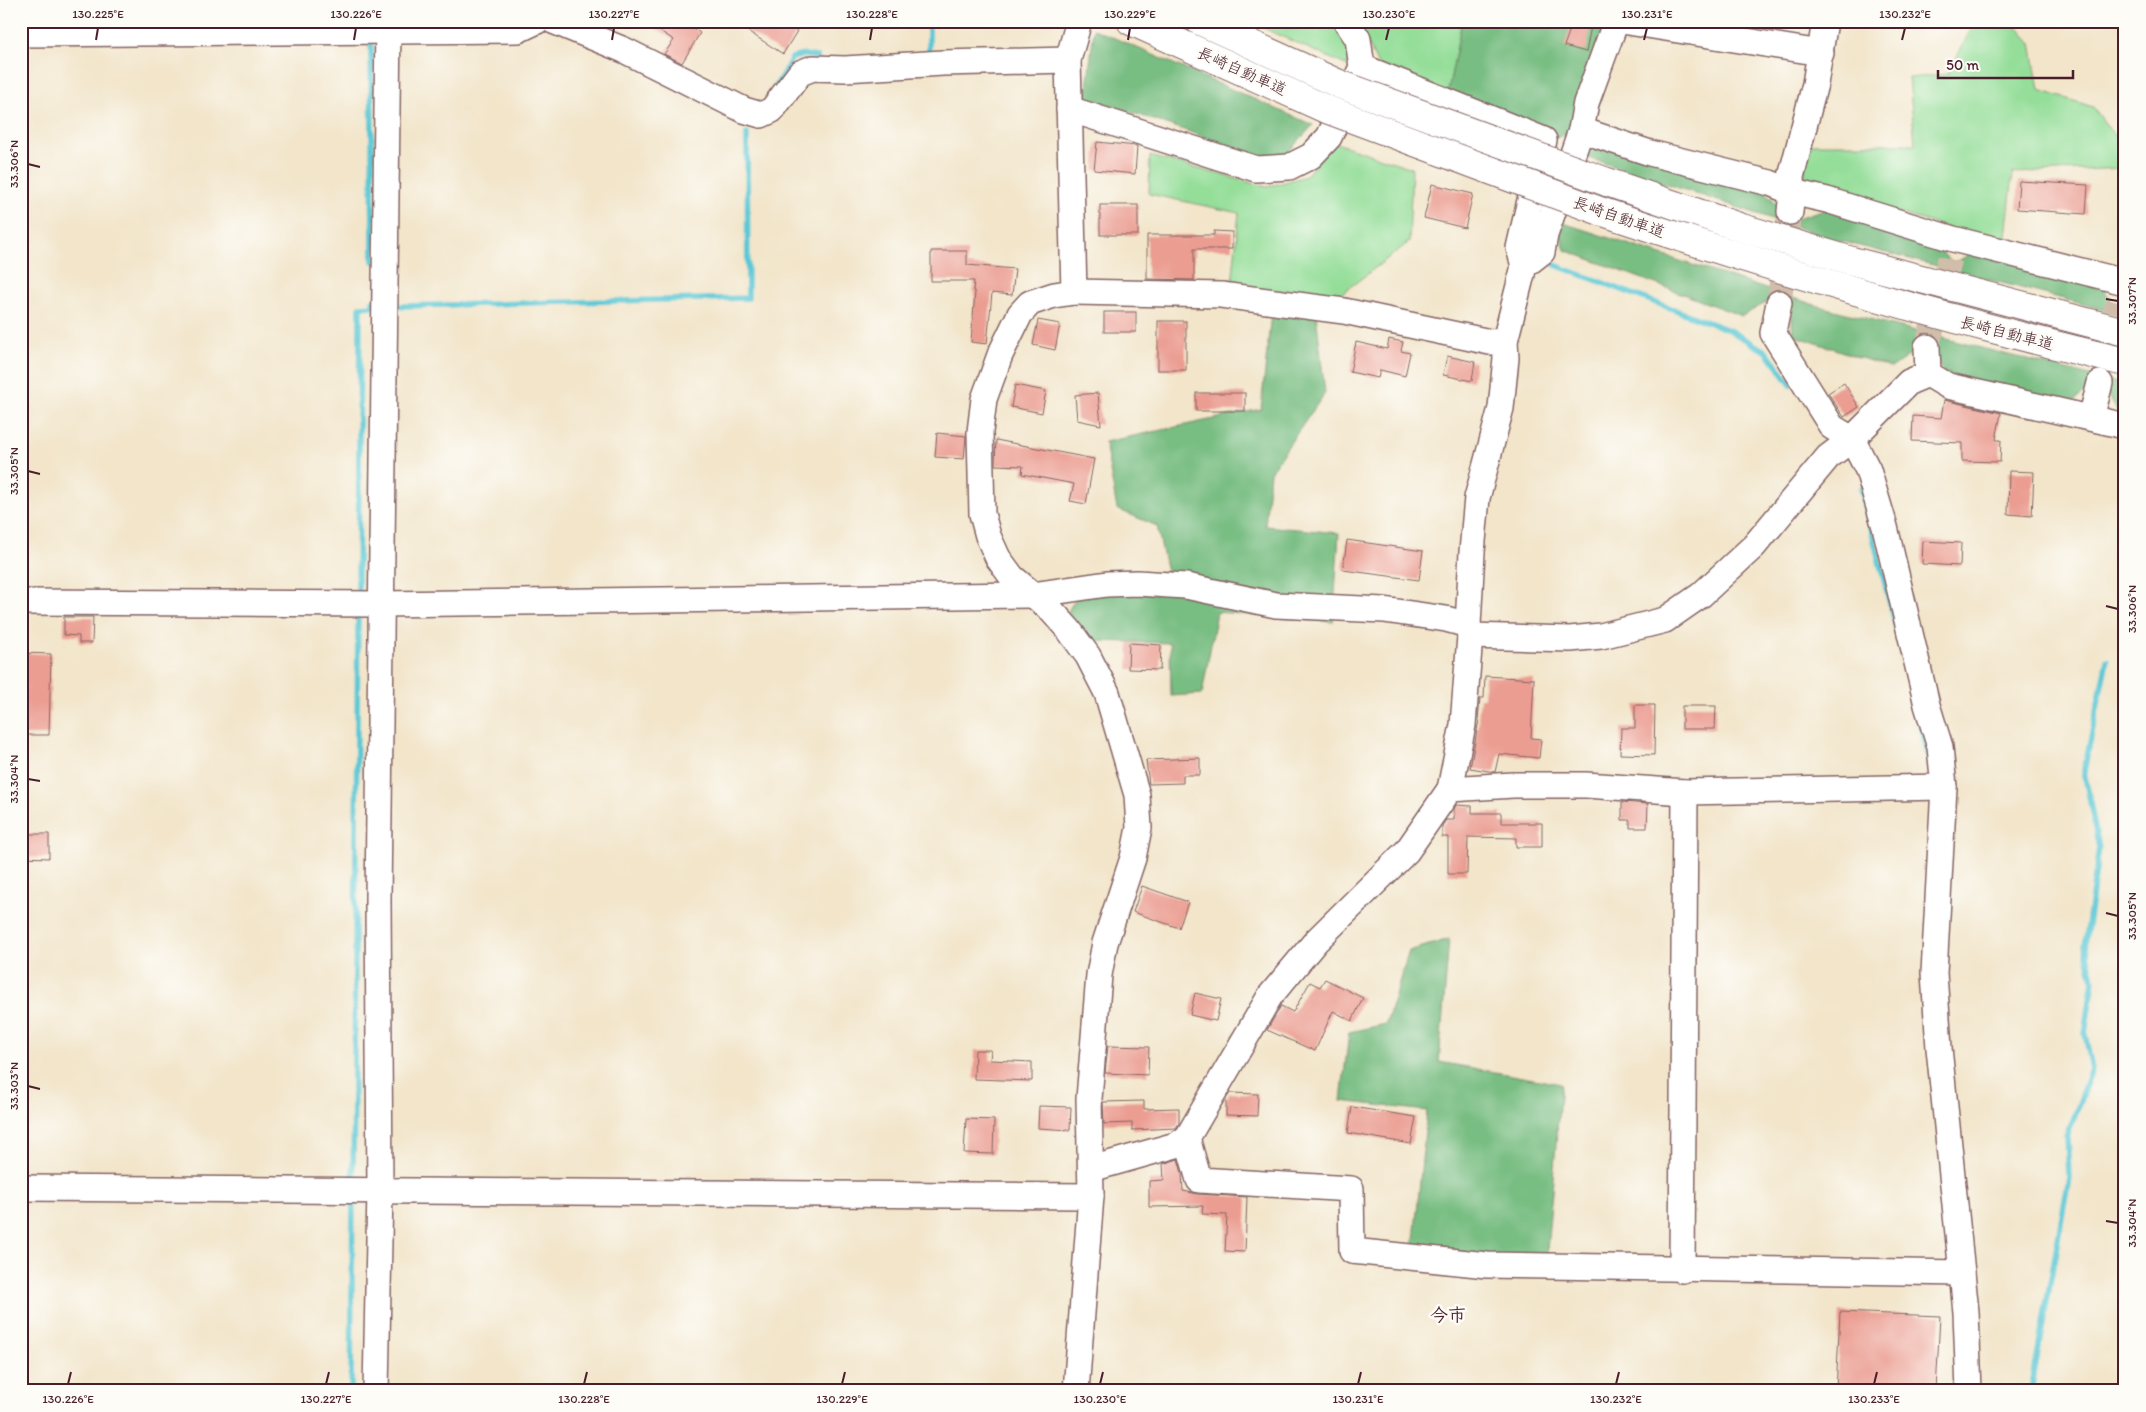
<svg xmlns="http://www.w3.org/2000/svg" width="2146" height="1412" font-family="Itim,'Klee One',sans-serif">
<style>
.green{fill:#95de9a;stroke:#707e62}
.forest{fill:#78bd82;stroke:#616e56}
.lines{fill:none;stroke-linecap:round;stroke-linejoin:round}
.stream{stroke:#5cc8d5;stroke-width:5.5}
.building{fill:#eb9d92}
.minor-tunnel{stroke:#d0bdaa;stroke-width:25;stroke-dasharray:25 12;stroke-linecap:butt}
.minor-casing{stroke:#856463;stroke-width:28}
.highway-casing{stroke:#856463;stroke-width:30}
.minor{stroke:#fff;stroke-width:25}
.highway{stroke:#fff;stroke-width:28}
.highway-bridge-casing{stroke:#856463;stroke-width:30;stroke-linecap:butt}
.highway-bridge{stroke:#fff;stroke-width:28}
.ticks{fill:none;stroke:#4a1f2b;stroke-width:2}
.labels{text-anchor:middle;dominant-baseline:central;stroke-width:5;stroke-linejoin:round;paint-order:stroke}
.street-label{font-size:16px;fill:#4a1f2b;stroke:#fdfcf7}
.neighbourhood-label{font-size:18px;font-weight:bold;fill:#4a1f2b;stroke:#fdfcf7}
.neatline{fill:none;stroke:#4a1f2b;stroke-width:2}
.ticks-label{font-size:12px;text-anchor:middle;fill:#4a1f2b}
</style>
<rect width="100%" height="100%" fill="#fdfcf7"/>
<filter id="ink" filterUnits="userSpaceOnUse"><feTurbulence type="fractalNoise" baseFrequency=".02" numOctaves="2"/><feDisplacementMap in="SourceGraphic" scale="10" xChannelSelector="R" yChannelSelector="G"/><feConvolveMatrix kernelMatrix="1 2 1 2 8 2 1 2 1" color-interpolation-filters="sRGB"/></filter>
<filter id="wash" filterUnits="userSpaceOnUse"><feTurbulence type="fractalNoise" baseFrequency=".0096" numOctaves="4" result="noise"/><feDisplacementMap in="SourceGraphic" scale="20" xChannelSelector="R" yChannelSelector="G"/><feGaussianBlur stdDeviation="1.12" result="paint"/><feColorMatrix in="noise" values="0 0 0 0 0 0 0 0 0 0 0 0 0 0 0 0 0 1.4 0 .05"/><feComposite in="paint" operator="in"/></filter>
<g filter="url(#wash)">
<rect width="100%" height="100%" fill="#f2e5ca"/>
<!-- green -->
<g class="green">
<path d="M1247,21h215l-15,76 -69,-32 -20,-43 -10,44z"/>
<path d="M1974,23l42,3 15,17 8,47 54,17 32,43v18l-112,5 -8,72 -202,-61 6,-40h106l-6,-66 39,-4z"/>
<path d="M1333,142l79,26 -3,74 -93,71 -85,-17 8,-83 -90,-19 1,-38 117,31 39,-11z"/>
</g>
<!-- forest -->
<g class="forest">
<path d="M1462,21h162l-30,98 -41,21 -106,-43z"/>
<path d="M1094,29l219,96 -34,37 -193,-65z"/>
<path d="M1606,145l158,45 27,30 37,-12 100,30 25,26 22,-13 123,28 17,28 10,-4v12l-292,-76 -253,-84z"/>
<path d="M1557,221l258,84 310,80v31l-6,-2 -19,-33 -30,23 -125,-30 -19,-30 -35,24 -98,-33 -2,-29 -20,-6 -29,16 -177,-66z"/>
<path d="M1272,304l44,9 9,80 -55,79 -5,54 74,7 -6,89 -116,-10 -15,82 -31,2 -1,-53 -75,-2 -28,-28 10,-17 90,-24 -10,-46 -40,-17 -12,-67 156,-33z"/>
<path d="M1449,939l-10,123 122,22 -15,178 -133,-11 14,-140 -86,-10 8,-69 37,-8 23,-73z"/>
</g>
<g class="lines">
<!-- stream -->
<g class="stream">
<path d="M924,21l5,8v28"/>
<path d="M371,45l2,216"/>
<path d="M777,84l15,-26 12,-3 13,2"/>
<path d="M1555,265l174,65 38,22 24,33"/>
<path d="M401,306l347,-8 -1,-164"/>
<path d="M1861,489l37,146"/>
<path d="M358,599l2,-292 13,-1v-5"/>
<path d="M1921,726l9,37"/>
<path d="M353,1184l5,-574"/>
<path d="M351,1391l2,-196"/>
<path d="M2031,1391l38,-214 -2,-41 25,-67 -7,-35 8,-54 -8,-34 14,-98 -15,-77 23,-111"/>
</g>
</g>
<g id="blocks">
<!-- building -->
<g class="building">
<path d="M644,21h38l18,12 -18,30 -18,-9 10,-14z"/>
<path d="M732,21h50l15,10 -14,23z"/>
<path d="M1573,21h19l-6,31 -22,-6z"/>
<path d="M1097,142l40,4 -2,28 -41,-4z"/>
<path d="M2019,181l69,4 -2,29 -69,-5z"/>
<path d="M1432,184l41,10 -8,34 -41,-10z"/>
<rect x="1100" y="205" width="38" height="30"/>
<path d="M1214,231l18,1v17h-38v31l-47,-1v-44h67z"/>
<path d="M931,251h36v14l48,4 -3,26 -20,-2 -5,51 -16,-2 4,-50 -2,-1 1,-10h-43z"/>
<rect x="1104" y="312" width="32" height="20"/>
<path d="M1038,320l22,4 -5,26 -22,-5z"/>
<rect x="1158" y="321" width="28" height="49"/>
<path d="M1389,339l14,3 -2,9 9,2 -5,23 -25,-6 -2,8 -28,-6 6,-30 31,7z"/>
<path d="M1447,356l28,6 -3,19 -29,-6z"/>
<path d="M1844,383l15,24 -15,10 -16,-24z"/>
<path d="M1015,385l31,6 -4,22 -31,-6z"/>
<path d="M1098,393l3,32 -24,-5 -2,-25z"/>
<rect x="1196" y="393" width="49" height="18"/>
<path d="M1944,400l57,13 -5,27h5l-1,22 -38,-1v-18l-50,-2 1,-25 28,2z"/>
<path d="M937,433l29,3 -2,23 -29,-2z"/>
<path d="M996,440l98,19 -8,45 -16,-3 4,-17 -52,-10 1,-8 -28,-1z"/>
<path d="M2009,471l25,1 -2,44 -24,-2z"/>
<path d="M1347,540l76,11 -4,29 -76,-10z"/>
<path d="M1923,541l38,2 -1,23 -38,-2z"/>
<path d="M64,617h29l-1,26h-13v-7l-15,-1z"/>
<path d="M1129,643l32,2 -1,25 -32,-1z"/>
<path d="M21,653l30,1 -2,81h-28z"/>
<path d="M1485,676l49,3 -3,59 10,1 -2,19 -40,-4 -4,18 -25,-4 9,-48h-1l2,-22h4z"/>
<path d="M1635,705h20l-1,50 -34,-1 1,-26h14z"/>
<path d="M1682,706h34l-1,23h-33z"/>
<path d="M1200,758v17h-17v8l-34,1 -3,-24z"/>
<path d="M1622,802l26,2 -1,24h-17v-8h-8z"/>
<path d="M1456,805l16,1v7h29v10h41v24h-26v-9l-48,-1 -1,37h-19v-37h-6v-11l4,-6h8v-11z"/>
<path d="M21,834h28v24l-28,-1z"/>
<path d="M1142,886l46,16 -9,26 -46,-16z"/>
<path d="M1325,979l38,19 -11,23 -19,-10 -18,40 -48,-21 14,-24 12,6 17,-30 10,5z"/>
<path d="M1195,993l26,6 -5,22 -26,-6z"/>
<path d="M1108,1046l41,1 -1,28 -43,-2z"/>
<path d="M975,1050h16l-1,10 42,2v19l-58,-2z"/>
<path d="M1230,1093l28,1 -1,22 -31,-1v-16z"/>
<path d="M1144,1101v8l35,-1v15l-3,5 -44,2v-7l-28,1 -1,-22z"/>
<path d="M1039,1106l32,1 -1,23 -32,-2z"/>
<path d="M1352,1107l64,10 -5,27 -63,-11z"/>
<path d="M966,1119l28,1 -1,34 -29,-1z"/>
<path d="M1178,1159l4,14 1,18 15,3 49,3 -2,55 -20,-1 2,-36 -25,-1 1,-8 -54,1v-26l15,-1 -1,-16z"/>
<path d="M1840,1312l100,4 -4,75h-100z"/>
</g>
</g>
</g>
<g filter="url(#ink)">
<use href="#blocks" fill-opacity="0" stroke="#856463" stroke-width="1"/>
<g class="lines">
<!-- minor-tunnel -->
<g class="minor-tunnel">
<path d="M1779,303l11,-91"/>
<path d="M1927,347l23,-88"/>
<path d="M2107,349l11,-47"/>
</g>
<!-- minor casing -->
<g class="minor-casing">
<g id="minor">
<path d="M553,21l71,29 120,60 17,5 11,-5 28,-37 13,-5 32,1 98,-6 125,-3"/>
<path d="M1622,21l199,32"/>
<path d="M21,34l497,-4 19,-9"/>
<path d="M1362,67l182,73 -25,108 5,18"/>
<path d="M1069,109l187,60 33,-2 22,-11 18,-19 33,-70 -4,-28 -12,-18"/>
<path d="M1581,130l69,23 120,30 22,9 35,8 126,39 172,43"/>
<path d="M1790,212l2,-20 -1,-15 24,-93 10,-63"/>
<path d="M1074,292l147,3 123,16 146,31 15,-1"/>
<path d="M1779,303l-6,30 59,94 20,12 16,31 17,57 42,178 13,42 4,40 -10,186 5,75 27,264 3,79"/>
<path d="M1927,347l1,27"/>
<path d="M1928,374l20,12 177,40"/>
<path d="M2091,418l9,-35"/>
<path d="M21,602l360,2 651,-9 75,-11 30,-1 49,3 90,19 108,5 62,9 22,6"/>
<path d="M1470,636l100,3 31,-3 64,-16 36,-25 53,-49 74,-89 24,-18 57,-57 19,-8"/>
<path d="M1450,789l63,-4h73l99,7 259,-5"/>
<path d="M1187,1138l12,42 152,9 1,62 135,14 475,8"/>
<path d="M1091,1169l85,-24 11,-7 83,-142 46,-55 91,-90 43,-62 13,-64 7,-89 -2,-11 4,-73 5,-54 24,-90 5,-50 -1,-17 19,-75 18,-14 3,-17 36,-105 5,-27 30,-82"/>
<path d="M21,1188l1070,8"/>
<path d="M1682,1270l3,-478"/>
<path d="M376,1391l4,-201 -2,-289 10,-880"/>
<path d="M1076,1391l15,-195 -2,-97 10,-124 6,-32 28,-85 6,-30 -2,-33 -30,-102 -19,-37 -19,-26 -19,-21 -38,-32 -14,-19 -10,-22 -6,-22 -2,-82 4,-33 16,-44 20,-41 10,-11 24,-8 20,-3 -6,-232 11,-39"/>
</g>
</g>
<!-- highway casing -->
<g class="highway-casing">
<g id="highway">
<path d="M1131,21l195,88"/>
<path d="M1200,21l139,63"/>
<path d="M1607,182l135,46 110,33 273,71"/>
<path d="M1600,211c173,58 347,109 525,151"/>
</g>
</g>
<!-- minor -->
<use href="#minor" class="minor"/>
<!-- highway -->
<use href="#highway" class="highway"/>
<!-- highway-bridge casing -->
<g class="highway-bridge-casing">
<g id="highway-bridge">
<path d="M1339,84l268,98"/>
<path d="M1326,109l274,102"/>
</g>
</g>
<!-- highway-bridge -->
<use href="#highway-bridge" class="highway-bridge"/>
</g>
</g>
<!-- ticks -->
<path class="ticks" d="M96,40l2,-12M354,40l2,-12M612,40l2,-12M870,40l2,-12M1128,40l2,-12M1386,40l3,-12M1644,40l3,-12M1902,40l3,-12M28,164l12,3M2106,299l12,2M28,471l12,3M2106,606l12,3M28,779l12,2M2106,913l12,3M28,1086l12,3M2106,1221l12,2M68,1384l3,-12M326,1384l3,-12M584,1384l3,-12M842,1384l3,-12M1100,1384l3,-12M1358,1384l3,-12M1616,1384l3,-12M1874,1384l3,-12"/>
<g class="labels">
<!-- street labels -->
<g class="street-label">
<text transform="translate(1242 71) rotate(24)">長崎自動車道</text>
<text transform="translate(1619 217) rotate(19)">長崎自動車道</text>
<text transform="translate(2007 333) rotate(14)">長崎自動車道</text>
</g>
<!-- neighbourhood labels -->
<g class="neighbourhood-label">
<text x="1448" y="1315">今市</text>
</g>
</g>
<!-- margin -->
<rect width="2146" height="1412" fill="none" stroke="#fdfcf7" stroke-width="55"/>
<!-- scale -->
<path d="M1938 70v8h135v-8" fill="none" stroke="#4a1f2b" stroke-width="2.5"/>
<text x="1946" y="70" font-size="15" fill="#4a1f2b" stroke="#fdfcf7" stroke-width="4" paint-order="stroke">50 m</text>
<rect x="28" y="28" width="2090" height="1356" class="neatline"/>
<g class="ticks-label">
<text x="98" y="18">130.225°E</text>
<text x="356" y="18">130.226°E</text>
<text x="614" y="18">130.227°E</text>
<text x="872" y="18">130.228°E</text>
<text x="1130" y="18">130.229°E</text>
<text x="1389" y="18">130.230°E</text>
<text x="1647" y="18">130.231°E</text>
<text x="1905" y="18">130.232°E</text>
<text transform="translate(14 164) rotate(-90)" y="4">33.306°N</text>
<text transform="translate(2132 301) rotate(-90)" y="4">33.307°N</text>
<text transform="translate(14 471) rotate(-90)" y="4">33.305°N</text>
<text transform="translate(2132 609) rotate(-90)" y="4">33.306°N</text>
<text transform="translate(14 779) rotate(-90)" y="4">33.304°N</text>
<text transform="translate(2132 916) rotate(-90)" y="4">33.305°N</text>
<text transform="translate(14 1086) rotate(-90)" y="4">33.303°N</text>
<text transform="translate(2132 1223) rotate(-90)" y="4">33.304°N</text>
<text x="68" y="1403">130.226°E</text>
<text x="326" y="1403">130.227°E</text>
<text x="584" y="1403">130.228°E</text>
<text x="842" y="1403">130.229°E</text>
<text x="1100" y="1403">130.230°E</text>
<text x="1358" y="1403">130.231°E</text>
<text x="1616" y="1403">130.232°E</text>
<text x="1874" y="1403">130.233°E</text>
</g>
</svg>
